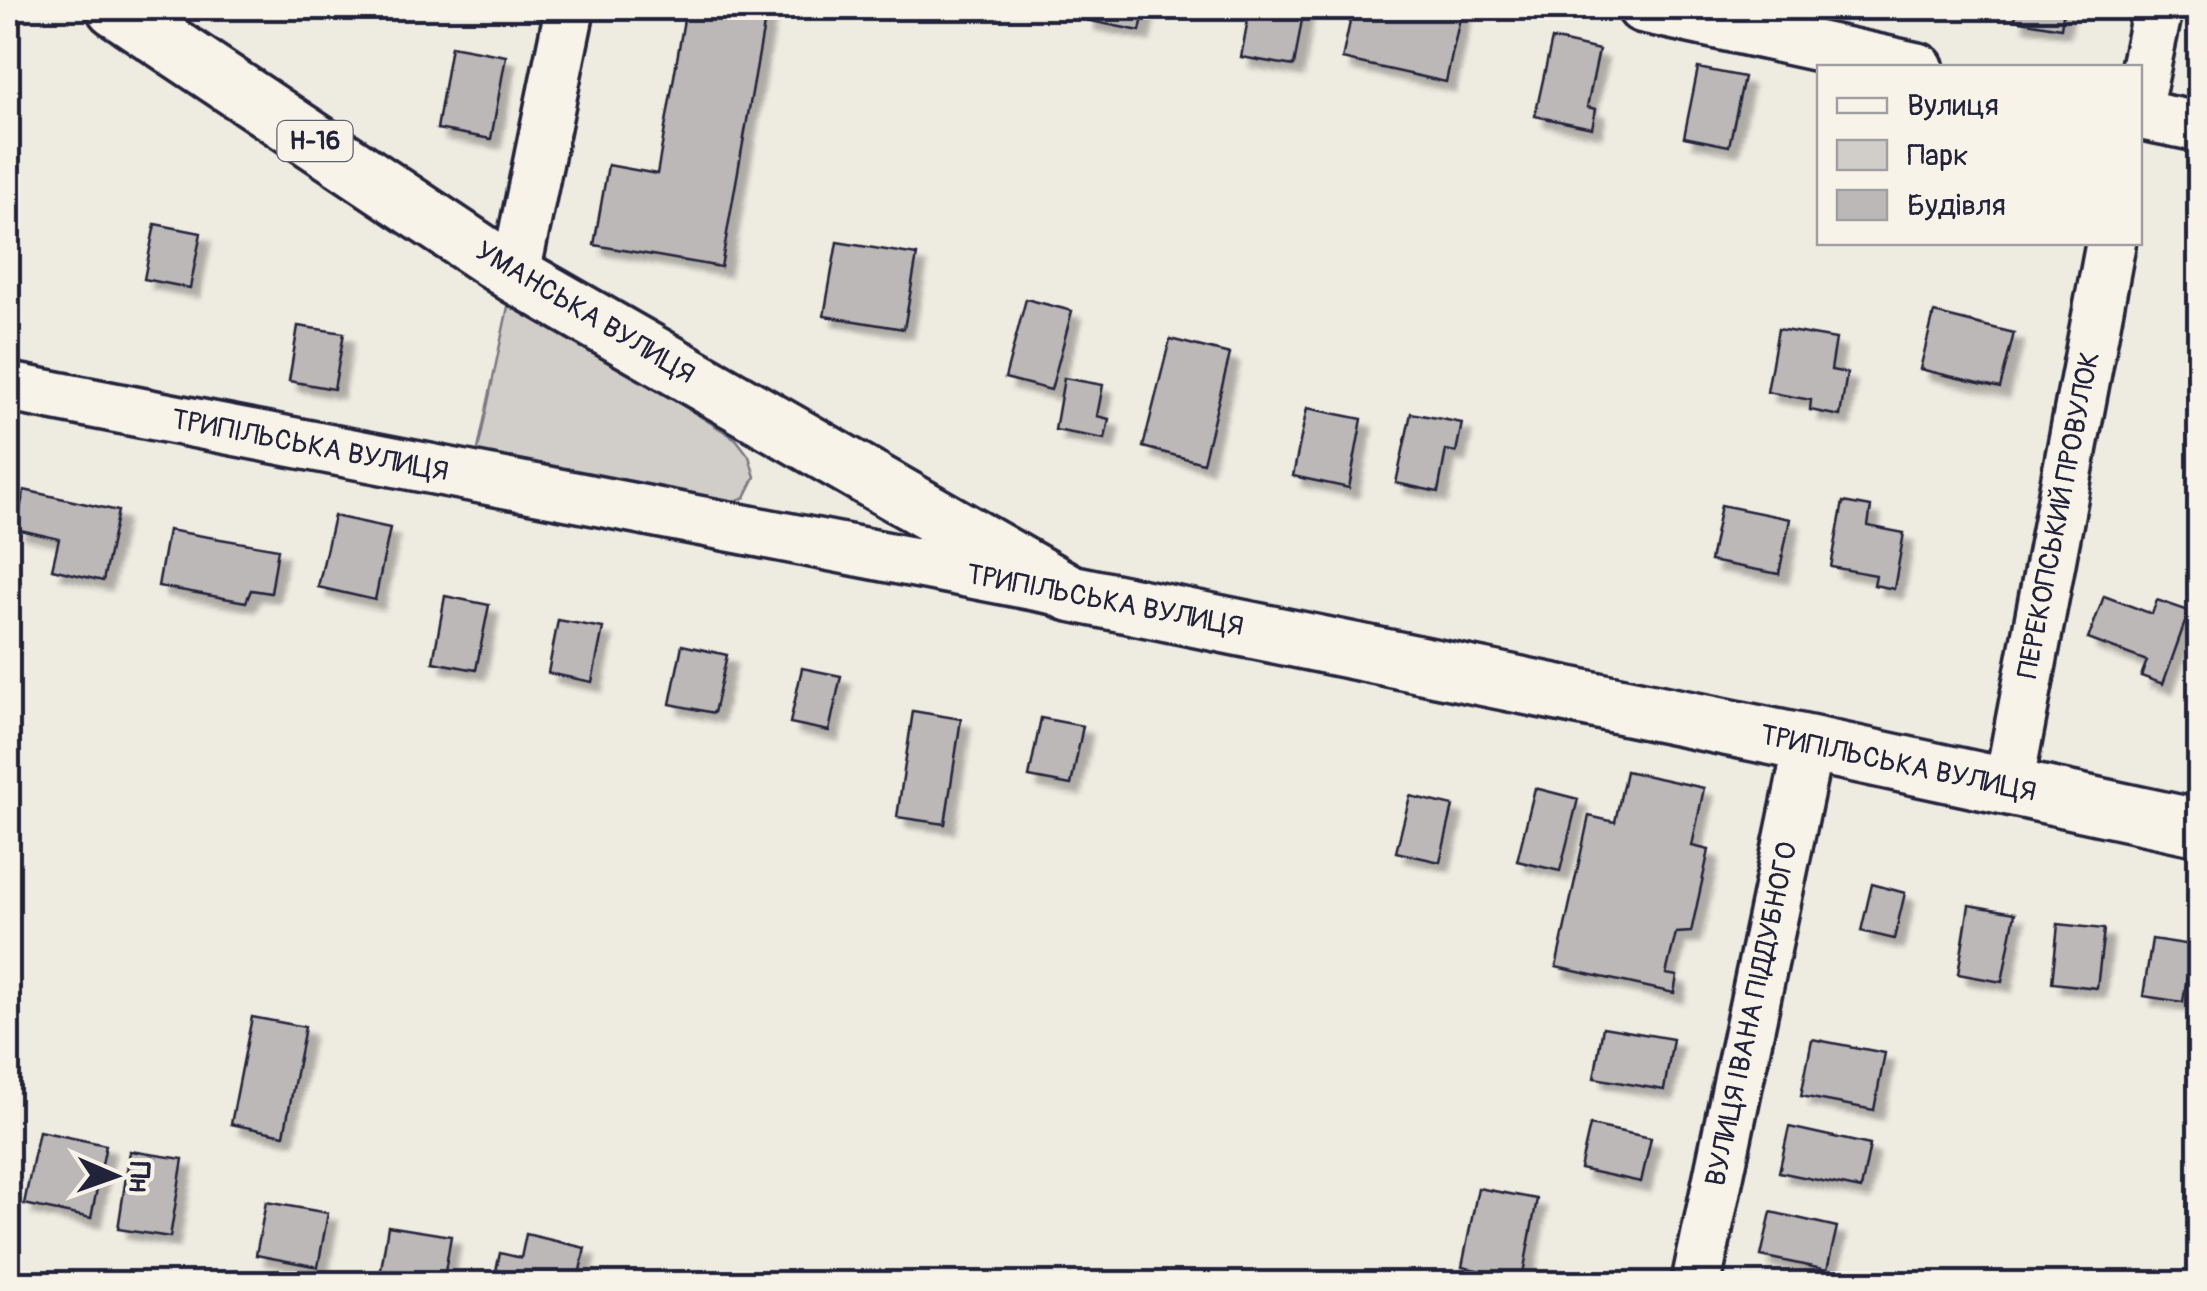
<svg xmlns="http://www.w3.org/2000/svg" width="2207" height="1291" font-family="Pangolin,sans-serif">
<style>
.green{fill:#d1cdc9;stroke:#7a7882;stroke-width:2.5}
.building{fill:#bbb8b7;stroke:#22223b;stroke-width:2.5;filter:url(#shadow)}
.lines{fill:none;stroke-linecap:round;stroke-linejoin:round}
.minor-casing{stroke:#22223b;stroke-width:55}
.major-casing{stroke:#22223b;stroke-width:62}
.minor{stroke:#f7f3e8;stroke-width:48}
.major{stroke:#f7f3e8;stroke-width:55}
.labels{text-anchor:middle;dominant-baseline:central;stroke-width:9;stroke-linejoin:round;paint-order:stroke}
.shield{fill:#f7f3e8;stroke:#62616f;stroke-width:2.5}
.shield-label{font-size:25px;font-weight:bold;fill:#22223b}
.street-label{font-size:28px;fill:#22223b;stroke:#f7f3e8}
</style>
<defs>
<filter id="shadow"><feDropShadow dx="9" dy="9" stdDeviation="2.5" flood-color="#0004"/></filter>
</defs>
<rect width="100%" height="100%" fill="#eeebe1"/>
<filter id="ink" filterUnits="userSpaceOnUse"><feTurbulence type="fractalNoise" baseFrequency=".01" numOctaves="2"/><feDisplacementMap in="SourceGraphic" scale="20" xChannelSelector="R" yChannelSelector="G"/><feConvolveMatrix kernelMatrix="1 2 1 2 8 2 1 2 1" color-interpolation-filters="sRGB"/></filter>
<g filter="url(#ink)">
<!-- green -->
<path class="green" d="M510,297l226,142 13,17 6,21 -10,20 -12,5 -21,-1 -237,-37z"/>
<!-- building -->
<g class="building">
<path d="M686,8h81l-46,259 -127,-22 14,-80 49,9z"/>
<path d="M1088,8h57l-5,23 -54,-11z"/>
<path d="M1250,8h54l-10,58 -53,-9z"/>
<path d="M1353,8l109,1 -16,73 -104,-23z"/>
<path d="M2017,8h47l-3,20 -46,-8z"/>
<path d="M1552,39l47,11 -12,57 9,2 -4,19 -57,-12z"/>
<path d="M451,46l55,10 -15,83 -54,-10z"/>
<path d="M1698,68l46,9 -15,69 -45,-9z"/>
<path d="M155,224l46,9 -11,55 -46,-9z"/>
<path d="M837,242l80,13 -13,74 -80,-13z"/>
<path d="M1026,299l46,12 -21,79 -46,-12z"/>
<path d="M1934,313l80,20 -14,55 -80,-19z"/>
<path d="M298,326l46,7 -10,56 -45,-8z"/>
<path d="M1778,329l58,10 -5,31 16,3 -7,43 -30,-6 1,-10 -44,-8z"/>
<path d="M1170,339l60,15 -27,109 -60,-16z"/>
<path d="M1064,378l39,7 -6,31 12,3 -4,20 -50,-9z"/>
<path d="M1307,408l55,11 -13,69 -56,-12z"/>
<path d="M1411,413l51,10 -6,29 -10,-2 -8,42 -42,-9z"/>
<path d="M24,490l94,21 -15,70 -51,-12 7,-30 -43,-10z"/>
<path d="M1843,502l28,5 -3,19 36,7 -10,56 -20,-4 2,-10 -45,-8z"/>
<path d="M1721,505l69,14 -11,55 -69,-13z"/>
<path d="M334,516l56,12 -15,72 -57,-13z"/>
<path d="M168,530l110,19 -7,44 -20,-3 -5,12 -88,-16z"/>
<path d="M445,596l44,9 -13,65 -43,-8z"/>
<path d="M2104,596l48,18 5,-14 32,11 -26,73 -22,-8 6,-15 -59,-22z"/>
<path d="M558,620l45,8 -11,54 -44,-9z"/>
<path d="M682,645l45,10 -13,58 -44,-9z"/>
<path d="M802,668l39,8 -12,55 -39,-8z"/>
<path d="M913,711l48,8 -16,105 -48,-7z"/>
<path d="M1041,718l42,8 -12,59 -42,-8z"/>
<path d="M1626,771l78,17 -12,58 17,4 -18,82 -15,1 -10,41 11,2 -3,17 -118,-26 33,-151 26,6z"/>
<path d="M1535,788l43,11 -18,72 -43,-10z"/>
<path d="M1410,796l43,10 -13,56 -44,-10z"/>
<path d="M1872,884l33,9 -11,46 -33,-8z"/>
<path d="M1969,905l46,8 -13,69 -44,-8z"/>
<path d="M2058,924l46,5 -7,59 -45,-5z"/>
<path d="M2152,939l40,6 -9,57 -40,-6z"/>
<path d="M252,1017l53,10 -21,108 -53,-11z"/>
<path d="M1603,1027l70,12 -9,51 -70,-12z"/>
<path d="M1812,1039l73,14 -11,57 -73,-14z"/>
<path d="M1590,1125l61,13 -10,44 -61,-13z"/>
<path d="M1789,1127l81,18 -9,44 -82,-17z"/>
<path d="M39,1131l67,14 -15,73 -67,-14z"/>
<path d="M130,1151l53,8 -13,78 -52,-8z"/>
<path d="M1478,1188l59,11 -15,80 -60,-12z"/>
<path d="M266,1202l62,11 -10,54 -62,-12z"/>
<path d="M1771,1212l66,15 -10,43 -66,-14z"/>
<path d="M388,1226l63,10 -8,48 -64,-2z"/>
<path d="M526,1234l59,14 -8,36h-84l7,-31 21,5z"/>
</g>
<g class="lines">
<!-- minor casing -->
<g class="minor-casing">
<g id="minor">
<path d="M1642,8l277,60"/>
<path d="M2140,93l18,-85"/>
<path d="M2140,115l60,12"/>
<path d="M515,275l55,-267"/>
<path d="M8,387l1044,202"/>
<path d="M2008,788l103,-546"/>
<path d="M1696,1284l113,-540"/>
</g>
</g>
<!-- major casing -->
<g class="major-casing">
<path id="major" d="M115,8l400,267 555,318 739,151 391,84"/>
</g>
<!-- minor -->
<use href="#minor" class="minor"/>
<!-- major -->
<use href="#major" class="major"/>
</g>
</g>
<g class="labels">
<!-- shield labels -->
<rect class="shield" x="277.5" y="121" width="75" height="40" rx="8"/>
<g class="shield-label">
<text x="315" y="141">Н-16</text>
</g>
<!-- street labels -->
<g class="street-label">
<text transform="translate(585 313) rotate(31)">УМАНСЬКА ВУЛИЦЯ</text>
<text transform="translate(310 446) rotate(11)">ТРИПІЛЬСЬКА ВУЛИЦЯ</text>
<text transform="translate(2059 515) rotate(-79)">ПЕРЕКОПСЬКИЙ ПРОВУЛОК</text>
<text transform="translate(1105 601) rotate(11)">ТРИПІЛЬСЬКА ВУЛИЦЯ</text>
<text transform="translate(1898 764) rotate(12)">ТРИПІЛЬСЬКА ВУЛИЦЯ</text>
<text transform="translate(1752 1014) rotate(-78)">ВУЛИЦЯ ІВАНА ПІДДУБНОГО</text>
</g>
</g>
<!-- margin -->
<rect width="2207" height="1291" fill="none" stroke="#f7f3e8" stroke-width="40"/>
<rect x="20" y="20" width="2167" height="1251" fill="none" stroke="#22223b" stroke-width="4" filter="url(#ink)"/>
<!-- legend -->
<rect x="1817" y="65" width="325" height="180" fill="#f7f3e8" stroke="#a29fa3" stroke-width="2.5"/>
<rect x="1837" y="98" width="50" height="15" fill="#f7f3e8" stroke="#a29fa3" stroke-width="2.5"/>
<text x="1907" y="115" font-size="30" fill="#22223b">Вулиця</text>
<rect x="1837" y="140" width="50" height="30" fill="#d1cdc9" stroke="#a29fa3" stroke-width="2.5"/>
<text x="1907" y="165" font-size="30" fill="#22223b">Парк</text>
<rect x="1837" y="190" width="50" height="30" fill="#bbb8b7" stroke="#a29fa3" stroke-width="2.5"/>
<text x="1907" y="215" font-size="30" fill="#22223b">Будівля</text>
<!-- north arrow -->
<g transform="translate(115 1176) rotate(92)" stroke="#f7f3e8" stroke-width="8" paint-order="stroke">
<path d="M0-8L18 38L0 25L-18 38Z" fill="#22223b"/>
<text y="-15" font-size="28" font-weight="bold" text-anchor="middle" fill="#22223b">Пн</text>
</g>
</svg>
